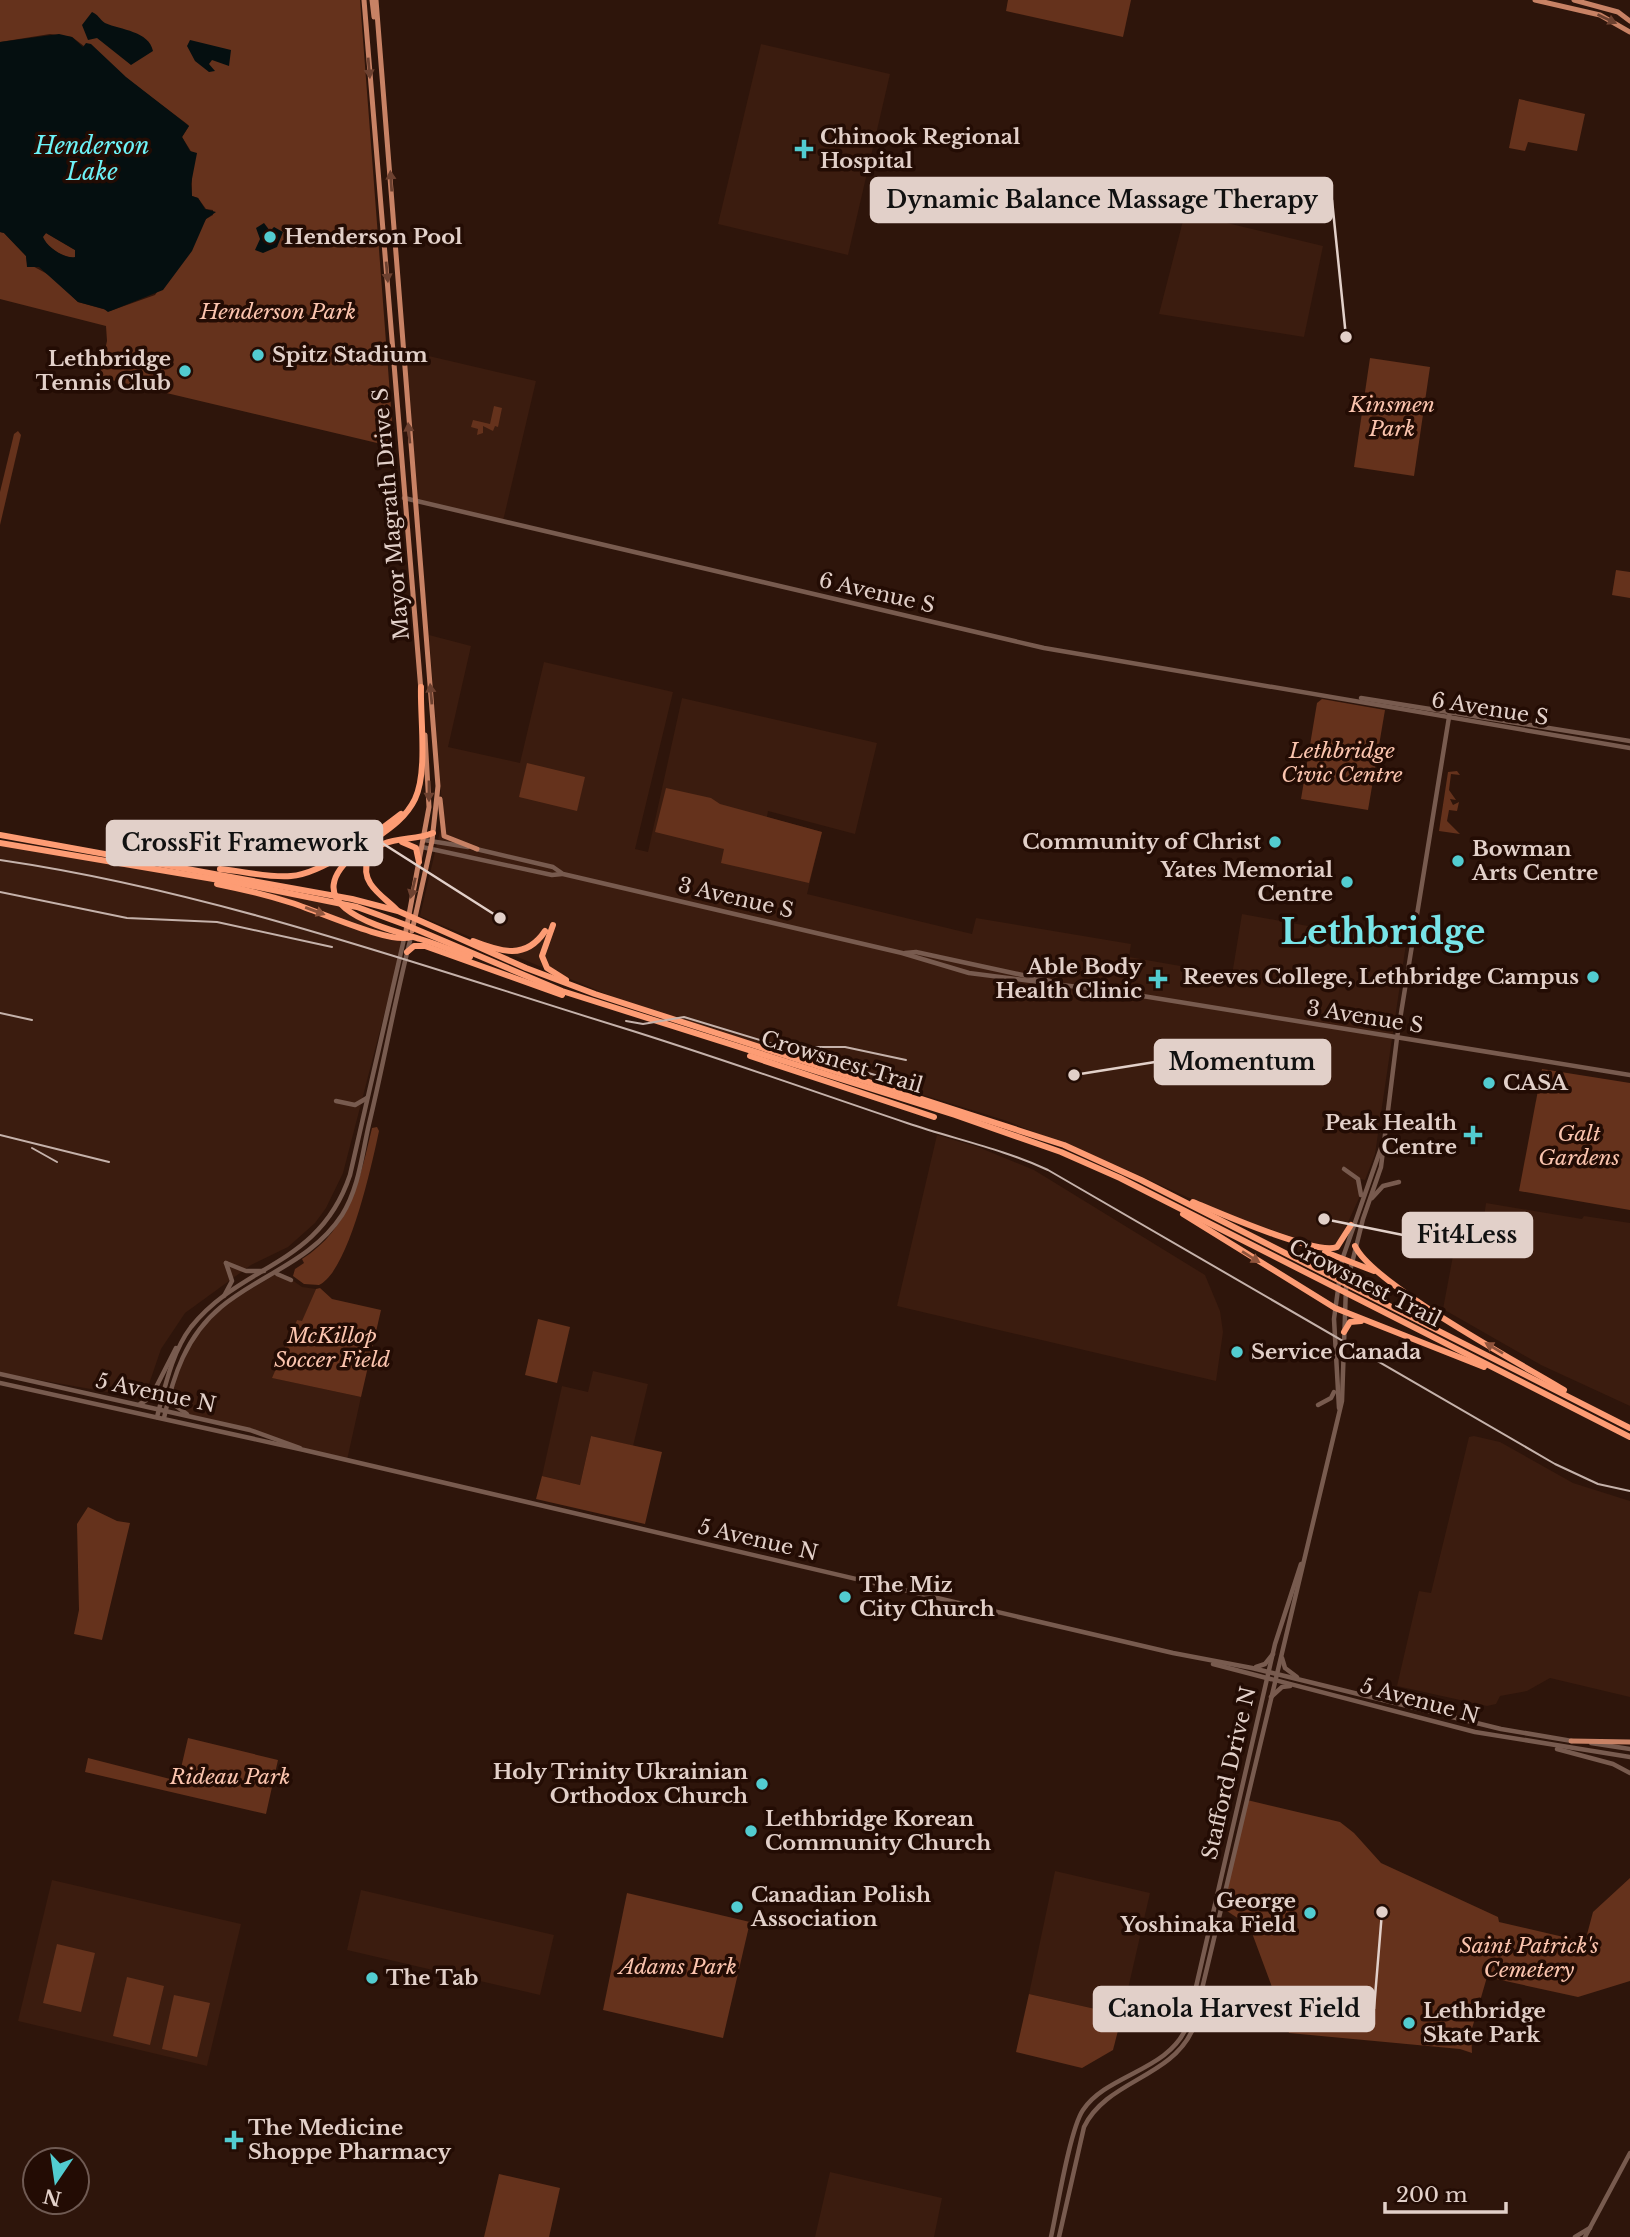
<svg xmlns="http://www.w3.org/2000/svg" width="1630" height="2237" font-family="'Libre Baskerville',serif">
<style>
.built{fill:#3b1c0f}
.green{fill:#65321c}
.water{fill:#050f10;fill-rule:evenodd}
.lines{fill:none;stroke-linecap:round;stroke-linejoin:round}
.secondary{stroke:#785b4f;stroke-width:4.5}
.primary{stroke:#c88265;stroke-width:5}
.highway{stroke:#fd9c74;stroke-width:6}
.rail{stroke:#c5b2ab;stroke-width:2}
.oneway{fill:#6d4130}
.oneway2{fill:#90543c}
.poi-dot{fill:#52ccd0;stroke:#230c04;stroke-width:2.5}
.labels{text-anchor:middle;dominant-baseline:central;stroke-width:7;stroke-linejoin:round;paint-order:stroke}
.poi-label{font-size:21px;font-weight:bold;fill:#e2d0c9;stroke:#230c04;text-anchor:start}
.park-label{font-size:21px;font-style:italic;fill:#fbc4ae;stroke:#230c04}
.street-label{font-size:21px;fill:#e2d0c9;stroke:#230c04}
.water-label{font-size:23px;font-style:italic;fill:#6df3f8;stroke:#230c04}
.town-label{font-size:35px;font-weight:bold;fill:#78e4e8;stroke:#230c04}
.leader{fill:none;stroke:#e2d0c9;stroke-width:2.5}
.callout-dot{fill:#e2d0c9;stroke:#230c04;stroke-width:2.5}
.callout{fill:#e2d0c9;stroke:#e2d0c9;stroke-width:2.5}
.callout-label{font-size:23px;text-anchor:middle;font-weight:bold;fill:#111}
</style>
<rect width="100%" height="100%" fill="#2e150b"/>
<!-- built -->
<g class="built">
<path d="M761,44l129,30 -42,181 -130,-31z"/>
<path d="M1185,213l138,33 -19,91 -145,-23z"/>
<path d="M403,350l133,31 -33,140 -88,-20z"/>
<path d="M429,635l42,11 -23,101 72,16 24,-101 129,30 -38,157 13,3 34,-154 195,45 -22,91 -87,-23 -1,6 55,15 -15,62 165,40 4,-16 155,26 -2,13 103,18 10,-61 164,30 -31,210 -10,26 -14,-3 7,5 2,14 -23,50 -13,2 -104,-36 -97,-44 -116,-47 -377,-117 -210,-88 23,-98z"/>
<path d="M0,843l342,61 14,14 49,16 -62,239 -17,35 -11,15 -27,24 -37,18 -66,48 -24,36 -13,38 -9,7h-20l-119,-21z"/>
<path d="M937,1135l41,12 56,23 171,105 15,36 3,21 -7,49 -319,-75z"/>
<path d="M1486,1203l96,16 2,-3 46,7v183l-89,-41 -98,-56 15,-80 24,3z"/>
<path d="M276,1274l12,3 14,10 14,2 -14,33 -5,-2 -24,58 88,19 -14,63 -153,-43 -18,-10 -6,-16 4,-14 25,-47 30,-28z"/>
<path d="M593,1371l55,13 -15,62 -42,-10 -11,49 -38,-9 20,-90 26,6z"/>
<path d="M1474,1436l26,6 73,41 57,18v196l-80,-19 -23,13 -27,5 -4,8 -9,2 -90,-20 22,-95 12,2 38,-156z"/>
<path d="M1055,1871l95,22 -28,122 -93,-21z"/>
<path d="M52,1880l189,44 -34,142 -189,-45z"/>
<path d="M361,1890l193,45 -14,60 -193,-45z"/>
<path d="M830,2172l112,26 -8,39h-119z"/>
</g>
<!-- green -->
<g class="green">
<path d="M0,0h360l34,447 -295,-70 8,-36 -1,-15 -106,-27v-67l4,1 22,23 1,7 24,13 27,26 32,9 45,-16 51,-76 7,-4v-5l-7,-1 -8,-11 -6,-2v-43l-10,-16 7,-11 -2,-2 -115,-87 -22,-3 -50,8z"/>
<path d="M1008,0h123l-8,37 -117,-26z"/>
<path d="M1519,99l66,15 -8,37 -49,-9 -3,9 -16,-3z"/>
<path d="M46,233l29,17v8c-11,0 -28,-10 -33,-21z"/>
<path d="M1370,358l60,9 -16,109 -60,-9z"/>
<path d="M494,406l8,2 -4,19 -3,-1 -2,5 -10,-5v7l-6,2 1,-6 -7,-2 2,-7 17,4z"/>
<path d="M18,431l3,4 -21,90v-33l14,-58z"/>
<path d="M1616,570l14,2v26l-18,-3z"/>
<path d="M1322,699l63,11 -17,100 -67,-11 16,-96z"/>
<path d="M527,763l58,14 -8,34 -58,-14z"/>
<path d="M1457,771l3,4 -9,-1 -2,16 7,10 -6,-1 3,6 6,-3 -2,9 -8,-1 -2,11 13,13 -21,-3 9,-59z"/>
<path d="M666,788l45,10 9,6 102,28 -13,51 -88,-20 3,-14 -69,-17z"/>
<path d="M1542,1069l88,14v127l-111,-19z"/>
<path d="M377,1127l2,4c-7,33 -30,140 -60,154l-15,-1 -11,-8 2,-7 9,-6 -2,-4c48,-30 58,-80 70,-131z"/>
<path d="M320,1288l12,11 49,11 -20,87 -89,-19 25,-58 5,1 14,-32z"/>
<path d="M538,1319l32,8 -13,56 -32,-8z"/>
<path d="M591,1436l71,16 -17,72 -109,-25 6,-23 38,9z"/>
<path d="M88,1507l29,14 13,2 -28,117 -28,-6 5,-24 -2,-86z"/>
<path d="M188,1738l90,22 -12,54 -181,-42 3,-14 90,23z"/>
<path d="M1247,1800l93,22 14,11 27,30 117,54 1,5 86,20 8,-30 37,-34v103l-52,16 -91,-20 -16,55 1,21 -12,-4 -171,-16 -37,-100 -10,-12 -21,-14z"/>
<path d="M627,1893l123,29 -27,116 -120,-28z"/>
<path d="M57,1944l38,9 -14,59 -38,-9z"/>
<path d="M127,1977l37,9 -14,59 -37,-9z"/>
<path d="M1029,1994l93,21 -9,35 -31,18 -66,-16z"/>
<path d="M174,1995l36,8 -13,54 -35,-8z"/>
<path d="M499,2174l61,14 -11,49h-65z"/>
</g>
<!-- water -->
<g class="water">
<path d="M92,12c7,3 7,7 13,11 16,7 44,8 48,28l-22,14 -34,-27 -9,2 -6,-15z"/>
<path d="M59,34l13,3 11,10 3,-4 5,1 35,33 63,49 -7,11 8,14 7,2 -6,31 1,12 6,2 7,11 11,3 -10,7 -14,32 -29,39 -55,22 -4,-3 -26,-7 -39,-35h-12l-1,-11 -22,-23 -4,-1v-190zM46,233l29,17v7c-11,2 -28,-10 -32,-20z"/>
<path d="M190,40l41,10 -2,16 -17,-6 -3,4 6,7 -6,1 -14,-11 -8,-15z"/>
<path d="M264,223l6,8 4,-4 9,5 -6,15 -14,6 -8,-3 5,-11 -4,-11z"/>
</g>
<g class="lines">
<!-- secondary -->
<g class="secondary">
<path d="M404,498l640,150 586,100"/>
<path d="M1361,698l269,43"/>
<path d="M424,840l44,7"/>
<path d="M422,847l130,28 10,-1"/>
<path d="M476,849l77,18 10,7 339,79 67,20 155,20 506,82"/>
<path d="M905,953l11,-1 134,29"/>
<path d="M336,1101l19,4 12,-7"/>
<path d="M1344,1169l14,10 3,16"/>
<path d="M1372,1198l11,-12 16,-4"/>
<path d="M226,1263l20,8h18"/>
<path d="M277,1274l14,6"/>
<path d="M224,1296l8,-15 -6,-18"/>
<path d="M0,1374l250,56 50,18"/>
<path d="M0,1383l304,67 869,203 79,15 249,61 71,12"/>
<path d="M171,1395l2,9 14,10"/>
<path d="M140,1404l11,-7 25,-49"/>
<path d="M1318,1405l13,-7 3,-6"/>
<path d="M1339,1408l-5,-89 8,-59 39,-112"/>
<path d="M157,1417c8,-30 15,-65 34,-90 51,-64 128,-60 159,-152l54,-236"/>
<path d="M164,1418c9,-42 22,-82 57,-111 40,-33 91,-46 121,-92 17,-27 20,-61 27,-91 15,-62 26,-125 42,-187"/>
<path d="M1282,1658l3,10 12,9"/>
<path d="M1213,1664l262,68 155,25"/>
<path d="M1256,1667l9,-3 8,-10"/>
<path d="M1271,1697l11,-10 8,-1"/>
<path d="M1591,1743l39,6"/>
<path d="M1557,1749l56,15 17,9"/>
<path d="M1051,2237c6,-27 19,-108 32,-127 24,-36 86,-39 104,-84l88,-382 26,-80"/>
<path d="M1059,2237l25,-110c22,-46 86,-49 108,-96l150,-630 4,-114 17,-68 18,-52 16,-129 53,-327"/>
<path d="M1575,2237l15,-9"/>
<path d="M1585,2237l45,-84"/>
</g>
<!-- primary -->
<g class="primary">
<path d="M364,0l57,691"/>
<path d="M372,0l2,17"/>
<path d="M376,0l62,786 -6,55 -20,90"/>
<path d="M1535,0l65,15 30,17"/>
<path d="M1574,0l44,12 12,9"/>
<path d="M440,799l4,37 33,13"/>
<path d="M405,936l24,-129 -4,-72"/>
<path d="M1571,1741l59,1"/>
</g>
<!-- highway -->
<g class="highway">
<path d="M421,687c-1,31 7,84 -6,112 -12,25 -37,36 -58,53 -66,54 24,75 63,87 17,5 34,12 50,18"/>
<path d="M0,835l352,64 46,12 128,57 69,26 469,151 77,35 489,248"/>
<path d="M402,842l14,6 3,14"/>
<path d="M0,843l243,41 114,23 49,18 156,66 393,124 106,37 59,26 510,259"/>
<path d="M220,869c23,2 48,9 71,7 32,-2 84,-42 110,-62"/>
<path d="M217,884c25,5 50,11 75,19 23,7 100,42 119,34"/>
<path d="M397,910c-14,-14 -38,-27 -29,-50 3,-8 8,-14 15,-16 16,-7 34,-4 50,-11"/>
<path d="M553,925l-11,31 5,12 19,12"/>
<path d="M473,941c28,11 53,19 72,-10"/>
<path d="M407,952l7,-6h11l137,49"/>
<path d="M750,1056l184,61"/>
<path d="M1193,1202c24,10 124,54 144,45l14,-22"/>
<path d="M1183,1214l152,94 149,59"/>
<path d="M1355,1246c17,38 168,119 209,144"/>
<path d="M1325,1252l49,19"/>
<path d="M1344,1332l6,-10 11,-1"/>
</g>
<!-- rail -->
<g class="rail">
<path d="M0,860c212,31 416,104 620,167 97,30 192,64 287,96 47,16 96,26 141,47l507,294 43,20 32,7"/>
<path d="M0,892l127,26 90,4 115,25"/>
<path d="M0,1013l32,7"/>
<path d="M626,1021l17,3 41,-7 224,68"/>
<path d="M795,1047h50l61,13"/>
<path d="M0,1135l109,27"/>
<path d="M32,1148l25,14"/>
</g>
</g>
<!-- one-way arrows -->
<defs><path id="oneway-solid" d="M-6-.8H1V-3.2L6.5 0L1 3.2V.8H-6Z" transform="scale(1.75)"/></defs>
<g class="oneway">
<use href="#oneway-solid" transform="translate(1607 19) rotate(25)"/>
<use href="#oneway-solid" transform="translate(369 68) rotate(85)"/>
<use href="#oneway-solid" transform="translate(391 181) rotate(-94)"/>
<use href="#oneway-solid" transform="translate(387 272) rotate(85)"/>
<use href="#oneway-solid" transform="translate(409 433) rotate(-95)"/>
<use href="#oneway-solid" transform="translate(431 694) rotate(-95)"/>
<use href="#oneway-solid" transform="translate(429 791) rotate(90)"/>
<use href="#oneway-solid" transform="translate(413 888) rotate(103)"/>
</g>
<g class="oneway2">
<use href="#oneway-solid" transform="translate(315 911) rotate(20)"/>
<use href="#oneway-solid" transform="translate(1251 1257) rotate(32)"/>
<use href="#oneway-solid" transform="translate(1494 1348) rotate(-149)"/>
</g>
<!-- markers -->
<g class="poi-dot">
<path d="M800.5 138.5h7v7h7v7h-7v7h-7v-7h-7v-7h7z"/>
<circle cx="270" cy="237" r="7"/>
<circle cx="258" cy="355" r="7"/>
<circle cx="185" cy="371" r="7"/>
<circle cx="1275" cy="842" r="7"/>
<circle cx="1458" cy="861" r="7"/>
<circle cx="1347" cy="882" r="7"/>
<circle cx="1593" cy="977" r="7"/>
<path d="M1154.5 968.5h7v7h7v7h-7v7h-7v-7h-7v-7h7z"/>
<circle cx="1489" cy="1083" r="7"/>
<path d="M1469.5 1124.5h7v7h7v7h-7v7h-7v-7h-7v-7h7z"/>
<circle cx="1237" cy="1352" r="7"/>
<circle cx="845" cy="1597" r="7"/>
<circle cx="762" cy="1784" r="7"/>
<circle cx="751" cy="1831" r="7"/>
<circle cx="737" cy="1907" r="7"/>
<circle cx="1310" cy="1913" r="7"/>
<circle cx="372" cy="1978" r="7"/>
<circle cx="1409" cy="2023" r="7"/>
<path d="M230.5 2129.5h7v7h7v7h-7v7h-7v-7h-7v-7h7z"/>
</g>
<g class="labels">
<!-- poi labels -->
<g class="poi-label">
<text x="820" y="137">Chinook Regional<tspan x="820" dy="24">Hospital</tspan></text>
<text x="284" y="237">Henderson Pool</text>
<text x="272" y="355">Spitz Stadium</text>
<text x="171" y="359" text-anchor="end">Lethbridge<tspan x="171" dy="24">Tennis Club</tspan></text>
<text x="1261" y="842" text-anchor="end">Community of Christ</text>
<text x="1472" y="849">Bowman<tspan x="1472" dy="24">Arts Centre</tspan></text>
<text x="1333" y="870" text-anchor="end">Yates Memorial<tspan x="1333" dy="24">Centre</tspan></text>
<text x="1142" y="967" text-anchor="end">Able Body<tspan x="1142" dy="24">Health Clinic</tspan></text>
<text x="1579" y="977" text-anchor="end">Reeves College, Lethbridge Campus</text>
<text x="1503" y="1083">CASA</text>
<text x="1457" y="1123" text-anchor="end">Peak Health<tspan x="1457" dy="24">Centre</tspan></text>
<text x="1251" y="1352">Service Canada</text>
<text x="859" y="1585">The Miz<tspan x="859" dy="24">City Church</tspan></text>
<text x="748" y="1772" text-anchor="end">Holy Trinity Ukrainian<tspan x="748" dy="24">Orthodox Church</tspan></text>
<text x="765" y="1819">Lethbridge Korean<tspan x="765" dy="24">Community Church</tspan></text>
<text x="751" y="1895">Canadian Polish<tspan x="751" dy="24">Association</tspan></text>
<text x="1296" y="1901" text-anchor="end">George<tspan x="1296" dy="24">Yoshinaka Field</tspan></text>
<text x="386" y="1978">The Tab</text>
<text x="1423" y="2011">Lethbridge<tspan x="1423" dy="24">Skate Park</tspan></text>
<text x="248" y="2128">The Medicine<tspan x="248" dy="24">Shoppe Pharmacy</tspan></text>
</g>
<!-- park labels -->
<g class="park-label">
<text x="278" y="312">Henderson Park</text>
<text x="1392" y="405">Kinsmen<tspan x="1392" dy="24">Park</tspan></text>
<text x="1342" y="751">Lethbridge<tspan x="1342" dy="24">Civic Centre</tspan></text>
<text x="1579" y="1134">Galt<tspan x="1579" dy="24">Gardens</tspan></text>
<text x="332" y="1336">McKillop<tspan x="332" dy="24">Soccer Field</tspan></text>
<text x="230" y="1777">Rideau Park</text>
<text x="1529" y="1946">Saint Patrick's<tspan x="1529" dy="24">Cemetery</tspan></text>
<text x="678" y="1967">Adams Park</text>
</g>
<!-- street labels -->
<g class="street-label">
<text transform="translate(391 514) rotate(-95)">Mayor Magrath Drive S</text>
<text transform="translate(877 593) rotate(13)">6 Avenue S</text>
<text transform="translate(1490 709) rotate(9)">6 Avenue S</text>
<text transform="translate(736 898) rotate(13)">3 Avenue S</text>
<text transform="translate(1365 1017) rotate(9)">3 Avenue S</text>
<text transform="translate(842 1062) rotate(17)">Crowsnest Trail</text>
<text transform="translate(1365 1283) rotate(27)">Crowsnest Trail</text>
<text transform="translate(156 1393) rotate(12)">5 Avenue N</text>
<text transform="translate(758 1540) rotate(13)">5 Avenue N</text>
<text transform="translate(1420 1701) rotate(15)">5 Avenue N</text>
<text transform="translate(1229 1773) rotate(-77)">Stafford Drive N</text>
</g>
<!-- water labels -->
<g class="water-label">
<text x="92" y="146">Henderson<tspan x="92" dy="26">Lake</tspan></text>
</g>
<!-- town labels -->
<g class="town-label">
<text x="1383" y="931">Lethbridge</text>
</g>
</g>
<!-- callouts -->
<path class="leader" d="M1346 337L1332 200M500 918L382 843M1074 1075L1155 1062M1324 1219L1403 1235M1382 1912L1374 2009"/>
<g class="callout-dot">
<circle cx="1346" cy="337" r="7"/>
<circle cx="500" cy="918" r="7"/>
<circle cx="1074" cy="1075" r="7"/>
<circle cx="1324" cy="1219" r="7"/>
<circle cx="1382" cy="1912" r="7"/>
</g>
<g class="callout">
<rect x="871" y="178" width="461" height="44" rx="7"/>
<rect x="107" y="821" width="275" height="44" rx="7"/>
<rect x="1155" y="1040" width="175" height="44" rx="7"/>
<rect x="1403" y="1213" width="129" height="44" rx="7"/>
<rect x="1094" y="1987" width="280" height="44" rx="7"/>
</g>
<g class="callout-label">
<text x="1102" y="208">Dynamic Balance Massage Therapy</text>
<text x="245" y="851">CrossFit Framework</text>
<text x="1242" y="1070">Momentum</text>
<text x="1467" y="1243">Fit4Less</text>
<text x="1234" y="2017">Canola Harvest Field</text>
</g>
<!-- north arrow -->
<g transform="translate(56 2181) rotate(193)"><circle r="33" fill="#230c04" stroke="#6f5a53" stroke-width="2"/>
<path d="M0-5L12 26L0 18L-12 26Z" fill="#52ccd0"/>
<text y="-10" font-size="19" font-weight="bold" text-anchor="middle" fill="#e2d0c9">N</text>
</g>
<!-- scale -->
<path d="M1385 2202v10h121v-10" fill="none" stroke="#e2d0c9" stroke-width="3.5"/>
<text x="1396" y="2202" font-size="21" fill="#e2d0c9" stroke="#230c04" stroke-width="5" paint-order="stroke">200 m</text>
</svg>
